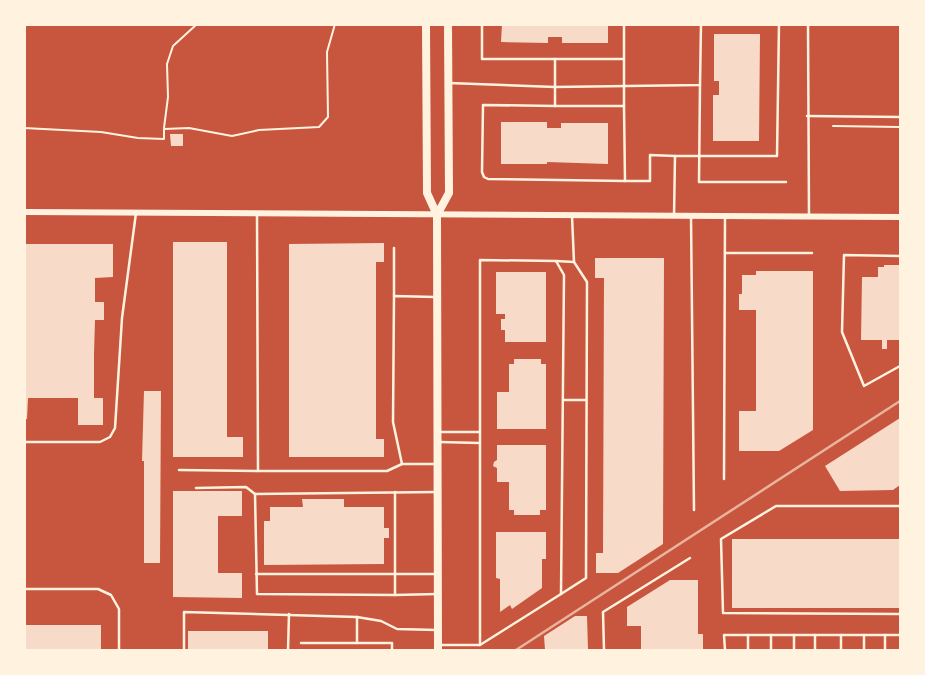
<svg xmlns="http://www.w3.org/2000/svg" width="925" height="675" font-family="Ubuntu,sans-serif">
<style>
.building{fill:#f7dbc8}
.lines{fill:none;stroke-linecap:round;stroke-linejoin:round}
.path{stroke:#fff3e0;stroke-width:2}
.service{stroke:#fff3e0;stroke-width:2.5}
.tertiary{stroke:#fff3e0;stroke-width:6}
.primary{stroke:#fff3e0;stroke-width:8}
.rail{stroke:#e9b49f;stroke-width:2.5}
</style>
<rect width="100%" height="100%" fill="#c8553d"/>
<!-- building -->
<g class="building">
<path d="M502,24h106v19h-46v-6h-14v6l-47,-1z"/>
<path d="M714,34h46l-1,107h-46v-46h6v-14h-5z"/>
<path d="M501,122h46v6h14v-5h47v41l-61,-2v2h-46z"/>
<path d="M170,134h13v12h-12z"/>
<path d="M173,242h54v195h16v20h-70z"/>
<path d="M384,243v19h-8v177h8v18h-95v-213z"/>
<path d="M24,244h89v33l-18,1v24h9v18h-9l-1,34v44h9v27h-25v-27h-50l-1,21h-3z"/>
<path d="M595,258h69l-1,286 -45,29h-22v-20h7l1,-275h-9z"/>
<path d="M884,265h16v75h-13v9h-5v-9h-21l1,-63h16v-10h6z"/>
<path d="M756,271h57v159l-34,21h-40v-40h17v-101h-17v-16h3v-19h14z"/>
<path d="M496,272h50v70h-41v-12h-4v-11h4v-5h-9z"/>
<path d="M514,359h27v5h5v65h-49v-37h12v-28h5z"/>
<path d="M144,391h17l-1,172h-16v-102h-2z"/>
<path d="M900,418v67l-7,5 -53,1 -15,-25z"/>
<path d="M497,445h49v65h-6v5h-26v-5h-5v-28h-12v-14l-4,-2 1,-4 3,-2z"/>
<path d="M173,491h69v25h-24v57h24v25l-69,-1z"/>
<path d="M302,499h42v8h40v21h5v10h-5v26l-120,1v-44h6v-14h33z"/>
<path d="M496,532h50v27h-4v29l-30,21 -2,-4 -10,7v-33l-4,-1z"/>
<rect x="732" y="539" width="168" height="69"/>
<path d="M670,580h28v54h5v16h-62v-24h-14v-19z"/>
<path d="M575,616h12l1,34h-43l-1,-14z"/>
<rect x="24" y="625" width="77" height="25"/>
<rect x="188" y="631" width="80" height="19"/>
</g>
<g class="lines">
<!-- path -->
<g class="path">
<path d="M833,126l67,1"/>
<path d="M24,128l77,4 37,6 26,1v-10l25,-1 43,8 27,-6 60,-3 9,-10 -1,-65 8,-28"/>
<path d="M164,128l4,-31 -1,-33 6,-18 24,-22"/>
</g>
<!-- service -->
<g class="service">
<path d="M482,24v35h73v28l145,-2 1,-61"/>
<path d="M624,24v82"/>
<path d="M808,24l1,193"/>
<path d="M555,59h69"/>
<path d="M449,83l106,4v19h69l1,75h25v-26l25,1 -1,60"/>
<path d="M700,85l-1,97h87"/>
<path d="M555,106l-72,-1 -1,67 2,5 4,2 137,2"/>
<path d="M807,116l93,1"/>
<path d="M675,156h102l2,-132"/>
<path d="M257,214l1,257h129l15,-7h35"/>
<path d="M691,216l3,294"/>
<path d="M394,248v48"/>
<path d="M725,253h87"/>
<path d="M900,256l-56,-1 -2,77 22,54 36,-20"/>
<path d="M556,261l18,1"/>
<path d="M564,400h21"/>
<path d="M440,432h39"/>
<path d="M24,442h76l10,-5 5,-9 7,-110 14,-105"/>
<path d="M440,442l39,1"/>
<path d="M402,464l-9,-42 1,-126 41,1"/>
<path d="M179,470l79,1"/>
<path d="M724,479l1,-263"/>
<path d="M196,488l50,-1 9,7 182,-2"/>
<path d="M255,494l2,100 138,1v-103"/>
<path d="M900,506h-124l-55,33 2,74 177,1"/>
<path d="M256,574h179"/>
<path d="M24,589h74l13,6 8,14v41"/>
<path d="M395,595l42,-1"/>
<path d="M357,617v26h35v7"/>
<path d="M748,635v15"/>
<path d="M815,635v15"/>
<path d="M885,635v15"/>
<path d="M301,643h56"/>
<path d="M438,645h42v-385l76,1 8,14 -3,319 25,-16 1,-296 -13,-20 -2,-46"/>
<path d="M480,645l81,-51"/>
<path d="M184,650v-38l173,5 24,4 16,8 40,1"/>
<path d="M288,650l1,-36"/>
<path d="M604,650l-1,-38 87,-54"/>
<path d="M725,650l-1,-15h47"/>
<path d="M771,650v-15h129"/>
<path d="M794,650v-15"/>
<path d="M841,650v-15"/>
<path d="M864,650v-15"/>
</g>
<!-- tertiary -->
<path class="tertiary" d="M24,212l876,5"/>
<!-- primary -->
<g class="primary">
<path d="M426,24l1,169 10,22 1,435"/>
<path d="M437,215l12,-22 -1,-169"/>
</g>
<!-- rail -->
<path class="rail" d="M516,650l384,-249"/>
</g>
<!-- border -->
<rect width="925" height="675" fill="none" stroke="#fff3e0" stroke-width="52"/>
</svg>
